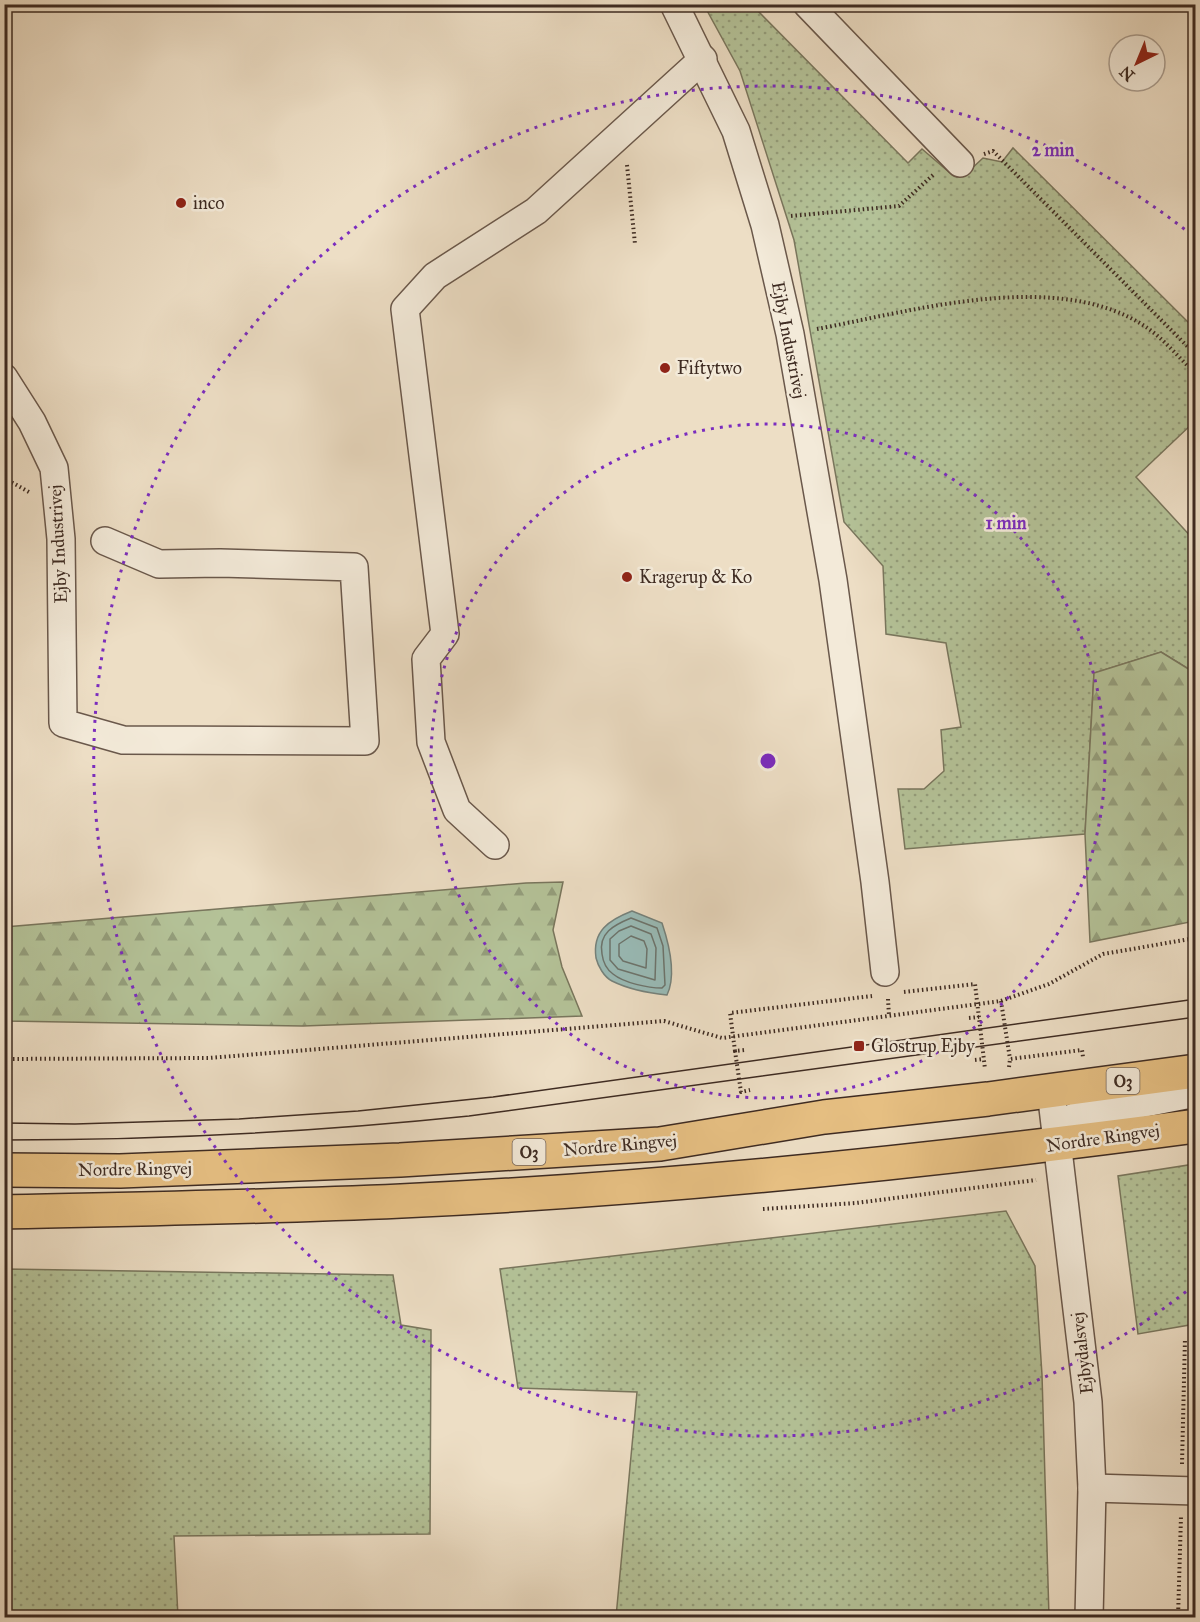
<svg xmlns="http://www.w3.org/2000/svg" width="1200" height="1622" font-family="'IM FELL Great Primer',serif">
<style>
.grass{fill:url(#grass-dots);stroke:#79765d;stroke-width:1.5}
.forest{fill:url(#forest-firs);stroke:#79765d;stroke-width:1.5}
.water{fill:#99bcb8;stroke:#75827c;stroke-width:1.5}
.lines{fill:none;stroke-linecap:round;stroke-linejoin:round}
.shore{stroke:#6c746d;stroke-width:1.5}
.minor-casing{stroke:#6a584b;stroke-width:30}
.major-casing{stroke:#3e2b22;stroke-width:36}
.path{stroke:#3e2b22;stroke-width:4;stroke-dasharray:1.5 3;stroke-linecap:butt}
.minor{stroke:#f3ead9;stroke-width:27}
.major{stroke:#e6bf82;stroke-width:33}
.tram{stroke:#3e2b22;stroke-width:1.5}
.ring{fill:none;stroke:#7b2cbf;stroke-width:3;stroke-dasharray:3 6}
.poi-dot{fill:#8f2418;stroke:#f3ead9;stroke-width:2}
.labels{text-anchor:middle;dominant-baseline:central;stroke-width:5;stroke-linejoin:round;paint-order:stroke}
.shield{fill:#f3ead9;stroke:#746459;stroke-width:1.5}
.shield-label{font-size:16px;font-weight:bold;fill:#3e2b22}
.poi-label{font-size:18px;fill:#3e2b22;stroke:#f3ead9;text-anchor:start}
.street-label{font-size:18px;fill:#3e2b22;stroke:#f3ead9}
.centre{fill:#7b2cbf;stroke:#f3ead9;stroke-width:3}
.ring-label{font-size:18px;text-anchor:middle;font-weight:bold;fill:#7b2cbf;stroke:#f3ead9;stroke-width:5;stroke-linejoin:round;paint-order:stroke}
</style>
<defs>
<pattern id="grass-dots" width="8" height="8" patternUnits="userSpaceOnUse" patternTransform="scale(1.5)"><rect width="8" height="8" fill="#b4c298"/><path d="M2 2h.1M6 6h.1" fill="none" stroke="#949e7c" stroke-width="1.8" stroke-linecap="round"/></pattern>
<pattern id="forest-firs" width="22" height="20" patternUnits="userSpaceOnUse" patternTransform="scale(1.5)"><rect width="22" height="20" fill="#b4c298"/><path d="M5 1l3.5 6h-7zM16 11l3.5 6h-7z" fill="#949e7c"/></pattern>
</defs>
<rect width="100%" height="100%" fill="#eddec5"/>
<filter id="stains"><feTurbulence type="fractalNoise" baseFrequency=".00333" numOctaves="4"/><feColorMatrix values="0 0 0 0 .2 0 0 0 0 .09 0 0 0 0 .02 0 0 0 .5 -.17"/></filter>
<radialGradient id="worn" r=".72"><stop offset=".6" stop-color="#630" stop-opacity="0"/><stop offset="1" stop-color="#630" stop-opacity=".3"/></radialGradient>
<!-- grass -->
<g class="grass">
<path d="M704,5h48l156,158 14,-14 27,23 20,-1 14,-13 19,4 11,-14 182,181v92l-59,56 59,64v132l-34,-21 -67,21 -9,161 -180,15 -7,-60h26l20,-18 -3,-41 20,-3 -15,-84 -60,-9 -3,-68 -39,-44 -50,-282 -54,-169z"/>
<path d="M1195,1164v160l-57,10 -20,-158z"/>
<path d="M1006,1211l29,55 7,109 7,242h-433l21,-225 -119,-4 -18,-119z"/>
<path d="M5,1269l388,6 8,50 30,5 -1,204 -256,2 4,81h-173z"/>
</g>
<!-- forest -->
<g class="forest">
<path d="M1161,652l34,21v248l-105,21 -5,-108 9,-161z"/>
<path d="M563,882l-10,48 9,37 20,49 -279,10 -298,-5v-94l521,-44z"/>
</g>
<!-- water -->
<path class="water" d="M632,911l30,12c7,21 15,51 5,72 -19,-2 -39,-6 -55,-14 -8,-4 -14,-15 -16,-23 -4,-27 13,-38 36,-47z"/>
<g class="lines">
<!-- shore -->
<g class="shore">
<path d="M631,918l26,10 6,18 2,39 -3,3c-14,0 -38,-5 -49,-14 -7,-5 -10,-12 -11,-20 -4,-21 12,-29 29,-36z"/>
<path d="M631,926l20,8 5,14 -1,32 -37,-11 -8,-9v-21l9,-8z"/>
<path d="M631,936l13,5 3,8 -1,19 -23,-7 -4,-5v-12z"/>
</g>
<!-- minor casing -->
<g class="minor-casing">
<g id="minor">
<path d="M674,4l62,127 29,94 25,109 43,246 42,302 10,90"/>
<path d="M807,4l153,159"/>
<path d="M4,378l28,44 22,46 7,71 2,184 60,17 242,1 -11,-174 -134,-4 -61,1 -54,-23"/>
<path d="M495,845l-38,-35 -26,-68 -5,-83 19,-25 -40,-325 30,-33 101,-65 167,-152"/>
<path d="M1051,1091l37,311 4,86 -3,130"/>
<path d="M1056,1145l18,-28 122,-24"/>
<path d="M1092,1488l104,3"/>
</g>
</g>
<!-- major casing -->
<g class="major-casing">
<g id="major">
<path d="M4,1170l116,1 280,-11 260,-16 164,-27 164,-18 208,-28"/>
<path d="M4,1212c133,-3 265,-5 397,-11 265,-12 531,-40 795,-75"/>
</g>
</g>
<!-- path -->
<g class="path">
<path d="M984,154l9,-3 203,204"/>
<path d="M627,165l8,79"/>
<path d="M791,216l108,-10 34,-31"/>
<path d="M817,329c96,-18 241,-61 329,-2 18,12 34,32 50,47"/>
<path d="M4,478l25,14"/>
<path d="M904,992l71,-8 10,85"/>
<path d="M888,999l1,17"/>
<path d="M1001,1001l9,58"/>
<path d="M969,1018l10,-1"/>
<path d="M744,1050l-9,1 -5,-38 142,-17"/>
<path d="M735,1051l6,41 9,-2"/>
<path d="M4,1059l205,-1 455,-37 58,17 279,-37 48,-17 54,-30 93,-16"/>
<path d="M975,1060l9,-1"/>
<path d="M1009,1067l1,-8 72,-9 1,7"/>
<path d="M763,1209l93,-6 180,-23"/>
<path d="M1182,1464l3,-126"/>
<path d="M1178,1618l3,-102"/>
</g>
<!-- minor -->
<use href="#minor" class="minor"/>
<!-- major -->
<use href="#major" class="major"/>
<!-- tram -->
<g class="tram">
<path d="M4,1123l71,1 164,-5 119,-8 135,-14 703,-98"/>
<path d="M4,1140c156,0 310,-8 465,-24l727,-99"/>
</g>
</g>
<!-- distance rings -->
<g class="ring">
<circle cx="768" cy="761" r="337"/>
<path d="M1193 1286A675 675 0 1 1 1193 236"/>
</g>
<!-- markers -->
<g class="poi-dot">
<circle cx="181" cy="203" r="6"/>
<circle cx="665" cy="368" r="6"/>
<circle cx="627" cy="577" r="6"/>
<rect x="853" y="1040" width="12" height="12" rx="3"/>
</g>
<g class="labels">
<!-- shield labels -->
<g class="shield">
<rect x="1106.5" y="1068" width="33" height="26" rx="4.5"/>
<rect x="512.5" y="1139" width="33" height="26" rx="4.5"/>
</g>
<g class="shield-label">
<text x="1123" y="1081">O3</text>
<text x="529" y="1152">O3</text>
</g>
<!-- poi labels -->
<g class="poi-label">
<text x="193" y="203">inco</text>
<text x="677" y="368">Fiftytwo</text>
<text x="639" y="577">Kragerup &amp; Ko</text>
<text x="871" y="1046">Glostrup Ejby</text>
</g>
<!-- street labels -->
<g class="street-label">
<text transform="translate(789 340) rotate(79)">Ejby Industrivej</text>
<text transform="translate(58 544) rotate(-93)">Ejby Industrivej</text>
<text transform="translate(1103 1138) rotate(-8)">Nordre Ringvej</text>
<text transform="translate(620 1145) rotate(-5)">Nordre Ringvej</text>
<text transform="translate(135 1169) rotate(-1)">Nordre Ringvej</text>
<text transform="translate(1082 1353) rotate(-97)">Ejbydalsvej</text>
</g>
</g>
<circle cx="768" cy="761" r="9" class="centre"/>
<g class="ring-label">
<text x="1053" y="156">2 min</text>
<text x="1006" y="529">1 min</text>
</g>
<!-- margin -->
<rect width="1200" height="1622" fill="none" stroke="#eddec5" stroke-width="24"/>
<rect x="6" y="6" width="1188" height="1610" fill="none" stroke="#3e2b22" stroke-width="3"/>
<rect x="12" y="12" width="1176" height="1598" fill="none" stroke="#3e2b22" stroke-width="1.5"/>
<!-- north arrow -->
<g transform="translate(1137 63) rotate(223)"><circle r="28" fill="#f3ead9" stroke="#ab9e90" stroke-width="1.5"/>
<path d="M0-4.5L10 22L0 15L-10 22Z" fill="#8f2418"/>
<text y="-9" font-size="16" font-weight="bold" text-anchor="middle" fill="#3e2b22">N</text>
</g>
<rect width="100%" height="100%" filter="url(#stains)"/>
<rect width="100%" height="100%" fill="url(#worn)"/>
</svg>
